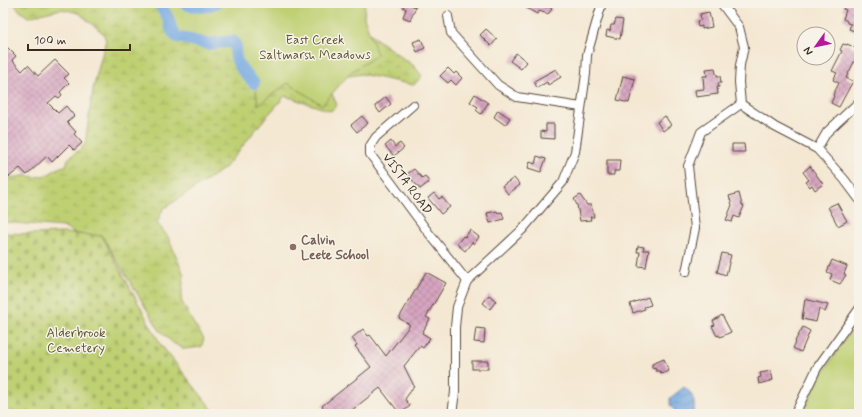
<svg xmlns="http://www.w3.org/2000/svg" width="862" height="417" font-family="Mynerve,sans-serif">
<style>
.wetland{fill:url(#wetland-marsh);stroke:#7d7d48}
.cemetery{fill:url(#cemetery-stones);stroke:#7d7d48}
.park{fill:#bfd073;stroke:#7d7d48}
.water{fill:url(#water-waves);stroke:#586980}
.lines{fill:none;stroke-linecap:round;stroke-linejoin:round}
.river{stroke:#75a8e1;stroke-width:12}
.building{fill:url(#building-cross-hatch)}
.street-casing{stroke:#574639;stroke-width:10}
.street{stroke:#fff;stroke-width:8}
.education-dot{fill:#8d6e63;stroke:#f7f3e8;stroke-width:1.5}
.labels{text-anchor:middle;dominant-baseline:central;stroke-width:3;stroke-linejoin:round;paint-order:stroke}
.park-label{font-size:13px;fill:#5c5433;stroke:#f7f3e8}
.street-label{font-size:13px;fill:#3b2a1e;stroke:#f7f3e8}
.education-label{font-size:13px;font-weight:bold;fill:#785e54;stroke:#f7f3e8;text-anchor:start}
</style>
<defs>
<pattern id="wetland-marsh" width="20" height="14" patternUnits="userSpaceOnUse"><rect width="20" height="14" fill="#bfd073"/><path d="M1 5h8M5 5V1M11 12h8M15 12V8" fill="none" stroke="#a5b363"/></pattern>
<pattern id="cemetery-stones" width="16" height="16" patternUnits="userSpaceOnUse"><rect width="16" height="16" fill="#bfd073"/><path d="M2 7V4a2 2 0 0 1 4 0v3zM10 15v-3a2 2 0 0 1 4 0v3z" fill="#a5b363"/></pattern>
<pattern id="water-waves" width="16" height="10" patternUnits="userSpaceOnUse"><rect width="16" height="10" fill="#75a8e1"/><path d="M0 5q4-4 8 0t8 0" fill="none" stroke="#6189b6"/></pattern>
<pattern id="building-cross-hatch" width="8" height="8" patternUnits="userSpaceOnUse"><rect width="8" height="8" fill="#d7a5c1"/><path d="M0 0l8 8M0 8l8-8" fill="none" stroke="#b0879c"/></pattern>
</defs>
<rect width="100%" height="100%" fill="#f7f3e8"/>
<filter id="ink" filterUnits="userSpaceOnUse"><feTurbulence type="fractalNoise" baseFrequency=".025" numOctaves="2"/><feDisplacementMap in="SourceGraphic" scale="8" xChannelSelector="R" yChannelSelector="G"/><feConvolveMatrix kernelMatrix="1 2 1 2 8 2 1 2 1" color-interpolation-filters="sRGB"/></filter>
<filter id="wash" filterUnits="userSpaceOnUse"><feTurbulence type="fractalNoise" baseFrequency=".012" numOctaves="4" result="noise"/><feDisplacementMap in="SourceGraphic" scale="16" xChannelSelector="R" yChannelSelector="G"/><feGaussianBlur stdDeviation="0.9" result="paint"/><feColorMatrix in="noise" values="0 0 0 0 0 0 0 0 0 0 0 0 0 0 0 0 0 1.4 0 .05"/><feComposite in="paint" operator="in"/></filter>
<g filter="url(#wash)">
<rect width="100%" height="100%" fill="#f4e8d3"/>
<!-- wetland -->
<path class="wetland" d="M15,3h340l6,22 18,16 35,25 8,10 -8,9 -53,-11 -29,5v15l5,11 -6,6 -46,-15 -24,27 -36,45 -62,41 -6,14 11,14 16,38 -3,25 11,21 12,18 -3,8 -17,2 -11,-6 -13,-12 -58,-95 -26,-2 -13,-7 -60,-5v-42c8,-1 17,-5 25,-4 7,1 10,1 18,-1 7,-2 12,-9 20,-9l2,-7 17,-14 8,-56 13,-49 -3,-7 -24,-20 -18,-4 -33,8 -8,-6 -6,-7z"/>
<!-- cemetery -->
<path class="cemetery" d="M3,233l30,1 31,-1 38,3 59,109 51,64 -7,5h-202z"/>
<!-- park -->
<g class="park">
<path d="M159,3h24l7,3 13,1 13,-4h149l-1,14 13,38 -26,17 -29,33 -34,-22 -30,22c-1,-7 -1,-17 -5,-22 -7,-13 -21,-19 -17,-37l-3,-5 -25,3 -31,-7 -5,-6 -4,-13z"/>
<path d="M859,318v96h-57l17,-35z"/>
</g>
<!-- water -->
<path class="water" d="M684,387c10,7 11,15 10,27h-17l-7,-9v-7z"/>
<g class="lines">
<!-- river -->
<g class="river">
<path d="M159,3l9,15 4,13 5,6 31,7 25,-3 3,5c-4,16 9,27 18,37"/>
<path d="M184,3c11,5 20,5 32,0"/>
</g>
</g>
<g id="blocks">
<!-- building -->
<g class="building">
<path d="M404,3l12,4 -6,13 -7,-3 3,-8 -3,-2z"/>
<path d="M518,3h26l8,6 -4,5 -9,-3 -2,3z"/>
<path d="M844,3h15v5l-3,9 3,1v9l-2,5 -8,-3 2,-5 -4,-1v-2l-4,-2 3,-9 -3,-1z"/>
<path d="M709,12l3,15 -10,2v-3l-4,1 -1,-6 4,-1 -1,-6z"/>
<path d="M616,19l7,1 -3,19 -14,-3 1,-6 3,1 1,-6h3z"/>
<path d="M486,29l11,10 -6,7 -11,-11z"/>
<path d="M421,39l4,9 -8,4 -4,-10z"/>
<path d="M3,43l13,13 -4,4 10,11 6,-6 10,11 17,-16 14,14 -5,4 5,5 -9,9 2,3 -3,3 -3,-2 -8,7 10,10 8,-7 8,10 -7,6 9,10 -2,2 8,9 -8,7 -5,-5 -17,17 -5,-6 -20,19 -7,-7 -11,9 -6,-7z"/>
<path d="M843,44l4,1v-1l11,5 1,10 -3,-1 -10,20 7,3 -14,26 -8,-4 3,-7 -1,-1 6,-12 -6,-3 4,-7 -5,-2 10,-20 -2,-1z"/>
<path d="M516,53l11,9 -6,7 -11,-8z"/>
<path d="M448,68l6,6 2,-2 6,6 -6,7 -5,-5 -3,3 -8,-7z"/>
<path d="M715,68l1,6h1v2h3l1,7h-3l1,4h-2l1,7 -22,3 -1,-7 9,-1 -1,-13h4l-1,-7z"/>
<path d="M556,69l5,8 -13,8 -1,-3 -10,6 -3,-7z"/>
<path d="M623,76l12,3 -6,24 -12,-3z"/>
<path d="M475,94l13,9 -7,11 -5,-4 2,-3 -8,-5z"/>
<path d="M386,97l5,7 -11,9 -5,-7z"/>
<path d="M498,110l12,8 -5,7 -11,-8z"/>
<path d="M362,116l6,7 -11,9 -6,-7z"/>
<path d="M665,116l6,9 -8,6 -6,-9z"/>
<path d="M546,124h8v15l-13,-1v-7l5,1z"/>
<path d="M391,141l4,6 5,-4 4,5 -10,8 -9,-10z"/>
<path d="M732,144h12l1,8h-13z"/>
<path d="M537,156l9,3 -5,13 -13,-4 2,-6 5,2z"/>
<path d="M607,160h13l-1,11h-5v4h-7z"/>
<path d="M810,166l13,18 -8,6 -3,-5 -2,2 -4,-5 3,-2 -6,-8z"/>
<path d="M414,169l8,9 3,-2 4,6 -9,7 -13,-15z"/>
<path d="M514,178l6,7 -12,9 -6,-8z"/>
<path d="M434,193l5,6 3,-2 8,10 -9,7 -13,-16z"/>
<path d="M739,193l3,12 2,1 -5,12 -5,-2 -2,6 -6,-2 6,-15 -3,-9z"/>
<path d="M580,195l7,10h4l3,12h-4l1,3 -11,1 -3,-16 -3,-6z"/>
<path d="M837,203l10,18 -9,5 -10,-19z"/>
<path d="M497,211l1,2 4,-1 2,7 -14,4 -3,-10z"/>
<path d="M470,230l9,7 -5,7 -2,-2 -7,9 -8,-7 6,-8 2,1z"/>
<path d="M638,246l6,1 -1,3h6l-3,17 -8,-1 2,-14h-3z"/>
<path d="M722,253l9,2 -5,20 -9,-3z"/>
<path d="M832,260l15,6 -3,8 2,1 -6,9 -10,-4 2,-6 -5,-2z"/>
<path d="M426,272l20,11 -20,34 4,2 -8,14 8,5 -7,10 -3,-2 -16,20 10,20 -9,13 5,7 -10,8 -20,-26 -33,26h-18l-7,-8 49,-39 -16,-21 2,-1 -5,-7 11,-9 5,7 2,-1 16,21 24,-31 -11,-7z"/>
<path d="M489,295l7,6 -6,8 -7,-6z"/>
<path d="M648,297l3,8 -7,2 1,2 -12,4 -3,-9z"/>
<path d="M805,299l23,6 -3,7 -6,-3 -3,13 -14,-3z"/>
<path d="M722,315l9,17 -11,5 -1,-2 -2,1 -5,-10 3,-1 -2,-4z"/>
<path d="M803,327l7,4 -9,21 -8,-4 3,-6 -1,-1z"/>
<path d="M476,328l9,1 -1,14 -10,-1z"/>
<path d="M664,359l5,12 -8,3 -1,-3h-4v-2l-4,-1v-4z"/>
<rect x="472" y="361" width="16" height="8"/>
<path d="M771,371l2,9 -14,4 -1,-6 3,-1 -1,-4z"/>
</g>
</g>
</g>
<g filter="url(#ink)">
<use href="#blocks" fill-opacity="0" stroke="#574639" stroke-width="1"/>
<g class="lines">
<!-- street casing -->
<g class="street-casing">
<g id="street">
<path d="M721,3l18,24 5,20 -4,18 -1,17 2,22 34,23 42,22 27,30 15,20"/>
<path d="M3,5l2,-2"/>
<path d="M448,16l3,17 47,52 19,12 64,10"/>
<path d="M413,105l-37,32 -6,9v8l58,78 39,49"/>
<path d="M817,149l10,-17 32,-30"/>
<path d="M686,272l9,-44 -7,-62 13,-34 40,-28"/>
<path d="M452,414l3,-22v-65l2,-20 10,-26 56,-52 40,-47 12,-30 11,-78 1,-19 15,-52"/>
<path d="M795,414l22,-46 42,-59"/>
</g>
</g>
<!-- street -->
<use href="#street" class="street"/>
</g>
</g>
<!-- markers -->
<circle class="education-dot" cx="293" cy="247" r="4"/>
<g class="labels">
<!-- park labels -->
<g class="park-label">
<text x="315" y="40">East Creek<tspan x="315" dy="15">Saltmarsh Meadows</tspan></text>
<text x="76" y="333">Alderbrook<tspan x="76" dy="15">Cemetery</tspan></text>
</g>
<!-- street labels -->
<g class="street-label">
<text transform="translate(407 184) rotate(53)">VISTA ROAD</text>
</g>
<!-- education labels -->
<g class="education-label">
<text x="301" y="240">Calvin<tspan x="301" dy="15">Leete School</tspan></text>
</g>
</g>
<!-- margin -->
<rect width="862" height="417" fill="none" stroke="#f7f3e8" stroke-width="16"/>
<!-- north arrow -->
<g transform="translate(816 46) rotate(237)"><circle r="19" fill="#f7f3e8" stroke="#aca397"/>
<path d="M0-3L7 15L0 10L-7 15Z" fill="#b5179e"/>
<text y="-6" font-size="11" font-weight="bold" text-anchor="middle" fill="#3b2a1e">N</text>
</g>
<!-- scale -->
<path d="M28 44v6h102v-6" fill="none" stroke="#3b2a1e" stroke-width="2"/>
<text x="34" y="44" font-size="12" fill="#3b2a1e" stroke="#f7f3e8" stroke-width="3" paint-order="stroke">100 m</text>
</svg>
